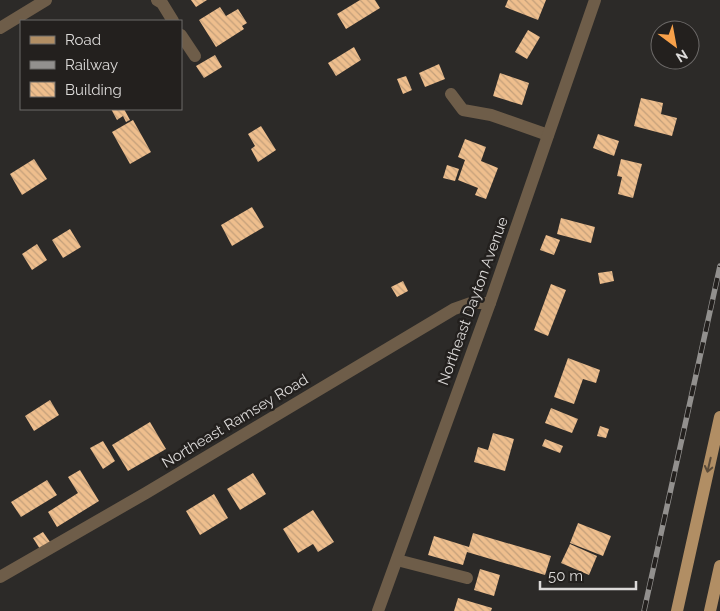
<svg xmlns="http://www.w3.org/2000/svg" width="720" height="611" font-family="Raleway,sans-serif">
<style>
.building{fill:url(#building-back-hatch)}
.lines{fill:none;stroke-linecap:round;stroke-linejoin:round}
.minor{stroke:#6e5d49;stroke-width:12}
.major{stroke:#b18e64;stroke-width:12}
.rail-casing{stroke:#92908e;stroke-width:5.5}
.rail{stroke:#23201e;stroke-width:4;stroke-dasharray:11;stroke-linecap:butt}
.oneway{stroke:#5c4c3a}
.labels{text-anchor:middle;dominant-baseline:central;stroke-width:5;stroke-linejoin:round;paint-order:stroke}
.street-label{font-size:15px;fill:#dcdad9;stroke:#23201e}
</style>
<defs>
<pattern id="building-back-hatch" width="6" height="6" patternUnits="userSpaceOnUse" patternTransform="scale(1.25)"><rect width="6" height="6" fill="#eebe8d"/><path d="M-1 5l2 2M0 0l6 6M5-1l2 2" fill="none" stroke="#c39f7a"/></pattern>
</defs>
<rect width="100%" height="100%" fill="#2c2a28"/>
<!-- building -->
<g class="building">
<path d="M191,0h16l-11,7z"/>
<path d="M360,0h15l5,8 -34,21 -9,-15z"/>
<path d="M508,0h38l-8,20 -33,-13z"/>
<path d="M220,7l6,9 12,-7 9,14 -5,3 2,3 -28,18 -17,-27z"/>
<path d="M528,30l12,7 -13,22 -12,-7z"/>
<path d="M354,47l7,13 -25,16 -8,-13z"/>
<path d="M215,55l7,12 -18,11 -8,-12z"/>
<path d="M439,64l6,15 -20,8 -6,-14z"/>
<path d="M500,73l29,10 -7,22 -29,-9z"/>
<path d="M406,76l6,14 -9,4 -6,-15z"/>
<path d="M641,98l22,5 -2,11 16,4 -5,18 -38,-10z"/>
<path d="M111,109h13l6,11 -4,2 -3,-6 -6,4z"/>
<path d="M133,120l18,32 -21,12 -18,-32z"/>
<path d="M261,126l15,24 -18,12 -7,-13 4,-3 -7,-12z"/>
<path d="M598,134l21,7 -5,15 -21,-8z"/>
<path d="M465,139l21,8 -5,14 17,7 -12,31 -11,-4 3,-7 -20,-8 7,-20 -7,-3z"/>
<path d="M34,159l13,20 -25,16 -12,-21z"/>
<path d="M621,159l21,5 -9,34 -15,-4 4,-17 -5,-1z"/>
<path d="M447,165l12,4 -4,12 -12,-3z"/>
<path d="M252,207l12,20 -32,19 -11,-21z"/>
<path d="M561,218l34,9 -4,16 -34,-9z"/>
<path d="M70,229l11,18 -18,11 -11,-18z"/>
<path d="M546,235l14,5 -6,15 -14,-5z"/>
<path d="M37,244l10,16 -15,10 -10,-16z"/>
<path d="M612,271l2,10 -14,3 -2,-11z"/>
<path d="M403,281l5,10 -11,6 -6,-10z"/>
<path d="M551,284l15,6 -18,46 -14,-6z"/>
<path d="M568,358l32,12 -4,13 -13,-4 -9,25 -20,-7z"/>
<path d="M50,400l9,15 -25,16 -9,-15z"/>
<path d="M551,408l27,11 -6,14 -27,-10z"/>
<path d="M150,422l16,27 -38,22 -16,-26z"/>
<path d="M600,426l9,3 -3,9 -9,-2z"/>
<path d="M493,433l21,6 -9,32 -31,-9 4,-15 10,3z"/>
<path d="M545,439l18,7 -3,7 -18,-7z"/>
<path d="M103,441l12,20 -12,8 -13,-21z"/>
<path d="M80,470l19,31 -42,26 -9,-15 30,-19 -10,-16z"/>
<path d="M253,473l13,21 -26,16 -13,-21z"/>
<path d="M47,480l10,15 -36,22 -10,-15z"/>
<path d="M214,494l14,24 -28,17 -14,-24z"/>
<path d="M313,510l21,32 -16,10 -5,-8 -15,9 -15,-24z"/>
<path d="M578,523l33,13 -8,20 -33,-13z"/>
<path d="M43,532l7,10 -10,7 -7,-11z"/>
<path d="M473,533l78,23 -6,19 -78,-23 -4,13 -35,-10 6,-19 35,11z"/>
<path d="M570,544l27,12 -8,19 -28,-12z"/>
<path d="M480,569l20,6 -6,21 -20,-6z"/>
<path d="M458,598l34,10 -1,3h-37z"/>
</g>
<g class="lines">
<!-- minor -->
<g class="minor">
<path d="M157,0l5,3 11,18"/>
<path d="M0,28l46,-28"/>
<path d="M181,35l14,21"/>
<path d="M451,94l12,16 28,5 57,20"/>
<path d="M397,560l70,18"/>
<path d="M0,577l146,-84 308,-184 17,-6h19"/>
<path d="M378,611l112,-308 105,-303"/>
</g>
<!-- major -->
<g class="major">
<path d="M677,611l43,-194"/>
<path d="M710,611l10,-45"/>
</g>
<!-- rail casing -->
<g class="rail-casing">
<path id="rail" d="M644,611l76,-345"/>
</g>
<!-- rail -->
<use href="#rail" class="rail"/>
</g>
<!-- one-way arrows -->
<defs><path id="oneway-shaft" d="M-6 0H5M1.5-3L5.5 0L1.5 3" fill="none" stroke-width="1.6" stroke-linecap="round" stroke-linejoin="round" transform="scale(1.25)"/></defs>
<use class="oneway" href="#oneway-shaft" transform="translate(709 465) rotate(103)"/>
<g class="labels">
<!-- street labels -->
<g class="street-label">
<text transform="translate(473 301) rotate(-70)">Northeast Dayton Avenue</text>
<text transform="translate(235 421) rotate(-31)">Northeast Ramsey Road</text>
</g>
</g>
<!-- legend -->
<rect x="20" y="20" width="162" height="90" fill="#23201e" stroke="#6d6a69"/>
<rect x="30" y="36" width="25" height="8" fill="#b18e64" stroke="#6d6a69"/>
<text x="65" y="45" font-size="15" fill="#dcdad9">Road</text>
<rect x="30" y="61" width="25" height="8" fill="#92908e" stroke="#6d6a69"/>
<text x="65" y="70" font-size="15" fill="#dcdad9">Railway</text>
<rect x="30" y="82" width="25" height="15" fill="url(#building-back-hatch)" stroke="#6d6a69"/>
<text x="65" y="95" font-size="15" fill="#dcdad9">Building</text>
<!-- north arrow -->
<g transform="translate(675 45) rotate(148)"><circle r="24" fill="#23201e" stroke="#6d6a69"/>
<path d="M0-4L9 19L0 12L-9 19Z" fill="#f8a14a"/>
<text y="-8" font-size="14" font-weight="bold" text-anchor="middle" fill="#dcdad9">N</text>
</g>
<!-- scale -->
<path d="M540 581v8h96v-8" fill="none" stroke="#dcdad9" stroke-width="2.5"/>
<text x="548" y="581" font-size="15" fill="#dcdad9" stroke="#23201e" stroke-width="4" paint-order="stroke">50 m</text>
</svg>
